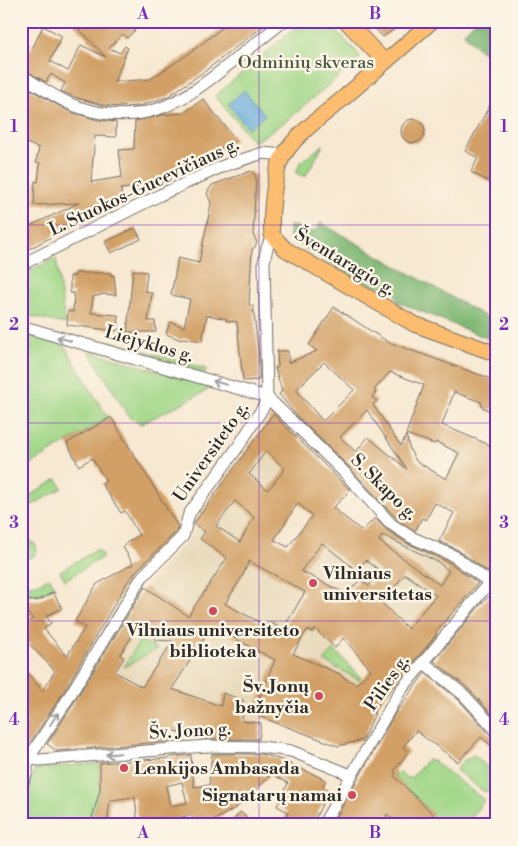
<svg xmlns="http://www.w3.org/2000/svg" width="518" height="846" font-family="'Libre Bodoni',serif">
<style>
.built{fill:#e8d9ba}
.green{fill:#a1d788;stroke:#66815a}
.forest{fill:#80b874;stroke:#567250}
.water{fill:#65aadb;stroke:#486a83}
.building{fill:#d2a066;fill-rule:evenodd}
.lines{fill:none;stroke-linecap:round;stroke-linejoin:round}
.minor-casing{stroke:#726d65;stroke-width:13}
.major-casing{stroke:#726d65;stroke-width:17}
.minor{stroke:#fff;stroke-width:11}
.major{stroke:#fcbd6f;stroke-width:15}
.oneway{stroke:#a0a0a0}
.grid{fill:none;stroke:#7b2cbf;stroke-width:1;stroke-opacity:0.55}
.poi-dot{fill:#d1495b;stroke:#fcf5e5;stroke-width:2}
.labels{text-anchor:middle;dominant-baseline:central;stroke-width:5;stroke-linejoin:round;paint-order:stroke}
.park-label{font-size:18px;fill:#485642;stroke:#fcf5e5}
.street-label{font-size:18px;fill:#2b2b2b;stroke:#fcf5e5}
.poi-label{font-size:18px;font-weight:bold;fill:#2b2b2b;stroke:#fcf5e5;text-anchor:start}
.neatline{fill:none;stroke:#7b2cbf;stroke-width:2}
.grid-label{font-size:16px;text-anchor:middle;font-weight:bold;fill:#7b2cbf}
</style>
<rect width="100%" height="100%" fill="#fcf5e5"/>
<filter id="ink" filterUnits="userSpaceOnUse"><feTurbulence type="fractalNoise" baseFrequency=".02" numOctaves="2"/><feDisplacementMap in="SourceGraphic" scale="10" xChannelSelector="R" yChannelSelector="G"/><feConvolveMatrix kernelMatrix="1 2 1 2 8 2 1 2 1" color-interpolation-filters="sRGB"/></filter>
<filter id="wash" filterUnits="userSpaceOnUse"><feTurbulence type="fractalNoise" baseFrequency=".0096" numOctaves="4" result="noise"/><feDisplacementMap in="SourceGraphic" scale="20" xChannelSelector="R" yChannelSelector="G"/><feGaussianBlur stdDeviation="1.12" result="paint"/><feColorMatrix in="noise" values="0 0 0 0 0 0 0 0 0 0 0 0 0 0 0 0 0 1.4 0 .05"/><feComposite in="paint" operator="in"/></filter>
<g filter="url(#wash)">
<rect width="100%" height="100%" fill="#f7e8d1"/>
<!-- built -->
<path class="built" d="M273,414l49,44 -47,55 -18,33 31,17 27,-33 45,22 27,-28 50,26 44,29 -79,96 -61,-65 -6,38 47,51 -8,13v1l-11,27 -25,6 -77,-29 -1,27 -50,-2 -38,-12 -1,13 -75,4 -39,4 -11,-8 87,-142 60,-67 1,-11z"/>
<!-- green -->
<g class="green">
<path d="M303,21h25l33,36 -72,62 -35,23 -39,-46z"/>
<path d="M323,145l-18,32 -9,-4 4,-10z"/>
<path d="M56,258l9,66 -44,-10v-39z"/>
<path d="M21,333l43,12 44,73 -87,52z"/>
<path d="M110,341l96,28 -1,5 -97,-28z"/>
<path d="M89,351l122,35 -1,3 -69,35 -12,-7z"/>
<path d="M57,479l5,9 -38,22 -3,-5v-4z"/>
<path d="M26,539l9,5 2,6 -3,6 -9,4 -4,-1v-18z"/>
<path d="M98,549l5,8 -38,23 -5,-9z"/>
<path d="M50,578l5,9c-11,6 -21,10 -34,9v-12l12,1z"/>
<path d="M140,640l17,9 -33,18z"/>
<path d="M334,650l27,28 -2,2 -35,-19z"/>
<path d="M474,755l23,21v8l-5,7h-9l-27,-21 7,-9z"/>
<path d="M427,760h5l52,40 -18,25h-43l10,-11 -39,-38 5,-5 7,7 6,-1z"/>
<path d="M100,763v27l-10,35h-69v-24l14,-32z"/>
</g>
<!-- forest -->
<g class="forest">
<path d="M475,21h22v46l-34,-34z"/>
<path d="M321,223l176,100v12l-3,6 -96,-39 -3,-11 -5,-10 -7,5 -10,1 -66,-37 -18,-14v-10l8,1 17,5z"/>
</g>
<!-- water -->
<path class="water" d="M244,90l21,25 -17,13 -20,-24z"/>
<g id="blocks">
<!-- building -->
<g class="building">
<path d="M71,21h73l-17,17 -4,-4 -14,14 11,5 5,-7 3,2 -14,34 36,-3 37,-24 39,-30 -4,-4h48l-65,50 -38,26 -28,9 -21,1 -16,-2 -28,-8 -13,-6 4,-8 -14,-9 -5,8 -25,-14v-25l11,6 11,-23 19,10 -12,25 18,10 13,-26 25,12z"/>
<path d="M368,21h38l-23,16z"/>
<path d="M21,84l47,27 30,9 18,2v15l-21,-1 -4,46 31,-5 -3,-27 15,-1 1,-28 27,-6 22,-2 19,-14 33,41 -52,29 -36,17 -27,3 1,11 -101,53v-23l58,-27 -45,2 1,-24 3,1 2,-19 -4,-1 3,-14 -18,-7z"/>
<path d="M490,105l7,4v77l-26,-14 7,-14 -13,-7z"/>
<circle cx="413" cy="131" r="12"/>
<path d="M251,171l5,5 -3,59 4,7 -2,5 -3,2 -3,56 4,1 6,51v23l-16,1 -6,-59 -11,-1 1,-2 -20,-4 -5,26 -19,-3 -2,2 -15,-6 4,-12 14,5 6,-28 -19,-4 7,-37 21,5 12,-59 -4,-11 5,-8z"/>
<path d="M135,228l6,11 -30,14 -6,-11z"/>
<path d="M133,270l14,2 -2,19 7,2 -4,28h7l1,11h-29z"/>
<path d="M75,273h36v3l3,-1 2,20 -12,-1 -11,3 -2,16 27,2 1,16 -52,-6 1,-14 5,1 1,-19h-4v-17h5z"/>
<path d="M334,307l54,35 109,39v23l-7,7 -8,-4 -1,-5 -27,-10 -12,33 55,23v111l-9,13 -30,-22 -19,-9 15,-28 -19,-10 -9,17 -4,-2 -7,13 -19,-13 -46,-50 -54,-53 -17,-21 3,-3 -7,-23 3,-1 -1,-16h11v12l29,-12 -8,-6zM324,362l30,28 -31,31 -27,-31zM390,372l34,13 -18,49 29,10 1,-2 23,11 -13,26 -30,-18 -6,-11 -4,-15 -5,11 -28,-41 4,-4 -5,-4 4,-5 -2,-2zM367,410l40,59 -39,-32 -12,15 -16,-15z"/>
<path d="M273,414l77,76 -17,18 29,23 13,-13 12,12 20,13 43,20 28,20 -42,49 1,2 -55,65 -9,14h2l-12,27 -25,6 -77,-29 2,-8 -7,-3 19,-46 -63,-34 -40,63 49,17 2,-13 20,7 -1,21 19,2 -2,16h-58l-30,-9v11l-114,10 -10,-7 23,-35 75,-122 43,29 39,-58 -27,-19 5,-7 -11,-8 1,-2zM266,451l19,18 -17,21 -19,-16zM235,501l19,16 -14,25 -24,-16zM298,503l14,13 -24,31 -14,-7zM382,535l56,27 11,9 -9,14 -61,-44zM322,543l34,27 10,-10 14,11 -11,15 -9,-6 -14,14 -45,-23zM249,561l56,31 -22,37 -14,-7 -2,4 -42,-22 18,-29zM405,574l31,21 -28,34 -26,-26zM137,628l17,8 1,4 18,1 -31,46 -27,-15 9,-14 -4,-3zM315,629l20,19 8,-10 28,32 -15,14 -15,-8 1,-1 -49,-21 14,-24 6,2z"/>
<path d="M111,417l67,110 -2,5 -39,38 -9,11 -70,120 -27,40 -10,11v-88l21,27 13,-20 -28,-29 -6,4v-20l12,-7 -12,-13v-5l19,-1 13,-8 9,16 -16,8 5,7 -7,6 23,27 18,-29 -10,-6 22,-37 36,-20 -10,-17 4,-3 -1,-1 13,-8 -14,-24 -4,2 -19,-29 4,-3 -14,-23 -13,8 -12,-23z"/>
<path d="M497,589v131l-28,-31 -35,-28 49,-59z"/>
<path d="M425,673l34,27 32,36 6,2v13l-16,-14 -23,25 -42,-31 -13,16 5,5 -14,19 2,2 -2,3 39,38 -10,11h-24l-12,-11 -4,11h-51l64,-113z"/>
<path d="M212,754h49l21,6 44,20 -3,7 6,3 -17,35h-31l7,-13 -11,-6 11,-23 -17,-9 -8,9 -26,24 -31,18h-11l-4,-10 -34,8v2h-19l-3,-28 -25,3 -3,25h-17l10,-35v-27l70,-5v-1l21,-2 3,32 15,-2zM182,782l5,21 -17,3 -4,-20z"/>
<path d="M240,812l8,6 -6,7h-13z"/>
</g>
</g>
</g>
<g filter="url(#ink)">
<use href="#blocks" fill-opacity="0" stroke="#726d65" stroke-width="1"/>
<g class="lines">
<!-- minor casing -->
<g class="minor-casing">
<g id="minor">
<path d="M21,75c18,11 37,25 57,32 62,21 101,-2 149,-41 19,-15 38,-30 57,-45"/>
<path d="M21,265l139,-70 63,-29 40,-13 21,2"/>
<path d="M21,326l246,71 78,76 46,51 20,13 43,19 35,26"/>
<path d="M423,662l41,33 33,36"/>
<path d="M27,759l13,1 166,-14 56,1 29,4 60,24"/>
<path d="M21,763l13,-13 30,-45 78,-128 41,-41 6,-22 51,-70 24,-38 3,-9 -3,-135 3,-14 5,-13"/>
<path d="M21,787l6,-15v-13"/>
<path d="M323,825l77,-134 97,-118"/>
</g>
</g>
<!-- major casing -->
<g class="major-casing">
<g id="major">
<path d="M346,21l39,41"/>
<path d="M432,21c-30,27 -61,53 -92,80 -20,17 -47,35 -59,59 -7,15 -11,59 -9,75l13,14 129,75 83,30"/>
</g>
</g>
<!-- minor -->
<use href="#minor" class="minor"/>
<!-- major -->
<use href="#major" class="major"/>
</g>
<!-- one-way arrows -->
<defs><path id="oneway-shaft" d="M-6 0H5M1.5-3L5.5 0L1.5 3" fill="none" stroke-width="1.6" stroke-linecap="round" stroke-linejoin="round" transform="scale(1.25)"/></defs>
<g class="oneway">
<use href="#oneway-shaft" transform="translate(64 339) rotate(-164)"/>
<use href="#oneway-shaft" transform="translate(220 383) rotate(-164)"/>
<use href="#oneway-shaft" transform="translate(54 719) rotate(-56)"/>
<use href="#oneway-shaft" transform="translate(113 754) rotate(175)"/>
</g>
</g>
<!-- grid -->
<path class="grid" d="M259,21v804M21,225h476M21,423h476M21,621h476"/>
<!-- markers -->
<g class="poi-dot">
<circle cx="313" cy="583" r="5"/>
<circle cx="213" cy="611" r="5"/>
<circle cx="319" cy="696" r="5"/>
<circle cx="124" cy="768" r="5"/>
<circle cx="352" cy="795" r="5"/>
</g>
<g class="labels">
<!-- park labels -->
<g class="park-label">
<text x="306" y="62">Odminių skveras</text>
</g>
<!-- street labels -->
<g class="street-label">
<text transform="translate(144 187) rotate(-25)">L. Stuokos-Gucevičiaus g.</text>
<text transform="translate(345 262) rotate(31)">Šventaragio g.</text>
<text transform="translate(149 344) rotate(16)">Liejyklos g.</text>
<text transform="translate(211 452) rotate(-55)">Universiteto g.</text>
<text transform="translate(384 487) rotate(45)">S. Skapo g.</text>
<text transform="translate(387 683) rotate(-55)">Pilies g.</text>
<text transform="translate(190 731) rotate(-3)">Šv. Jono g.</text>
</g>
<!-- poi labels -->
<g class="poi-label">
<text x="323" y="573">Vilniaus<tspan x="323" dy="21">universitetas</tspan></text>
<text x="213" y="630" text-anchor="middle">Vilniaus universiteto<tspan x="213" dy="21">biblioteka</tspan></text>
<text x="309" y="686" text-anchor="end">Šv. Jonų<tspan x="309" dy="21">bažnyčia</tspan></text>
<text x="134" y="768">Lenkijos Ambasada</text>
<text x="342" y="795" text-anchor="end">Signatarų namai</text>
</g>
</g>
<!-- margin -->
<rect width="518" height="846" fill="none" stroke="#fcf5e5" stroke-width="55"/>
<rect x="28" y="28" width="462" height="790" class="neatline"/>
<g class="grid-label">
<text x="143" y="19">A</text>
<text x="375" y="19">B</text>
<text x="14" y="132">1</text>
<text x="504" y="132">1</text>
<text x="14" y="330">2</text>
<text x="504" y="330">2</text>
<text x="14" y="528">3</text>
<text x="504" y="528">3</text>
<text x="14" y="725">4</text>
<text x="504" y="725">4</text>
<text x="143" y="838">A</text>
<text x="375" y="838">B</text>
</g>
</svg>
